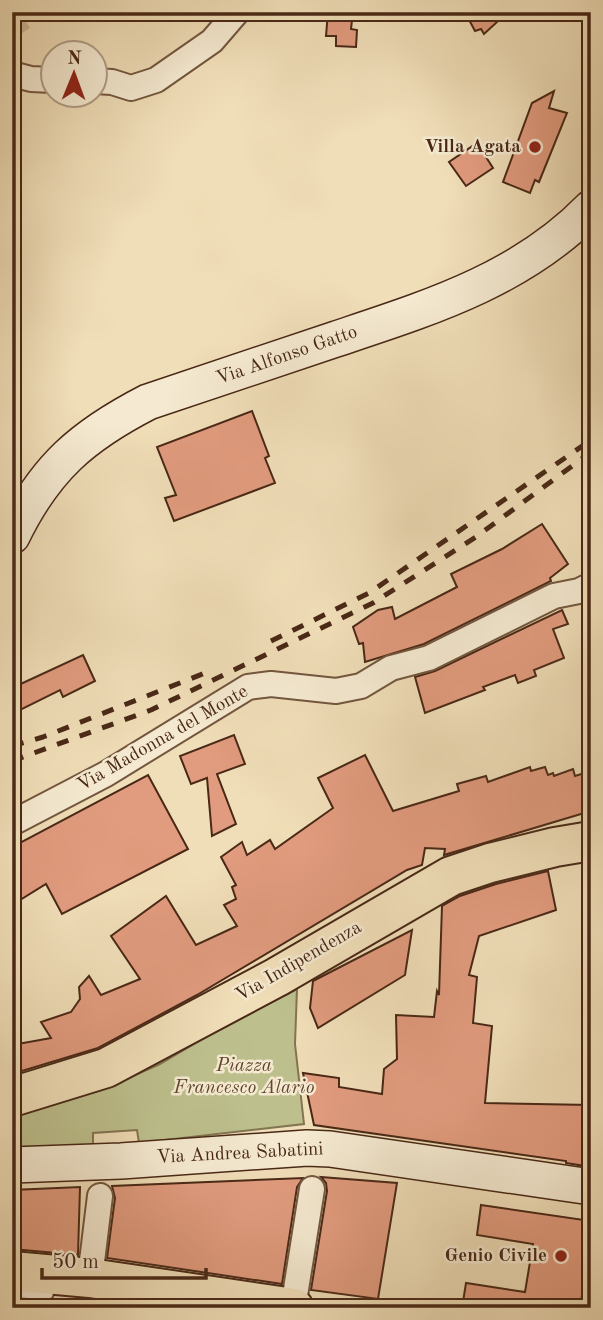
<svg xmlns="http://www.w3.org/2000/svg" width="603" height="1320" font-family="'Old Standard TT',serif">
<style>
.green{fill:#bdc08d;stroke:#837452;stroke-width:2}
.building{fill:#e19b7e;stroke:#492816;stroke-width:2}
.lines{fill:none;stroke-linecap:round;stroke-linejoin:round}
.highway-tunnel{stroke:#cfba98;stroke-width:38;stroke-dasharray:38 19;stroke-linecap:butt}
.lane-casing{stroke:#73563e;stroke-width:16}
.street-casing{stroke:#73563e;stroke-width:28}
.secondary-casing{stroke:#492816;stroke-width:38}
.primary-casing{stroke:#492816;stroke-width:42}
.lane{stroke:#f5ead1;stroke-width:12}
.street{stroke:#f5ead1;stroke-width:24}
.secondary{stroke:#f5ead1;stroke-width:35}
.primary{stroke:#f0deb8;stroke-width:38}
.rail{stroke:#492816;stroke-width:5;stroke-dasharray:12 12;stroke-linecap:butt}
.poi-dot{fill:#8f2418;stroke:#f5ead1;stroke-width:2.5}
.labels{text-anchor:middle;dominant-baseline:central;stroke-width:5;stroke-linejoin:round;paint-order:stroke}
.poi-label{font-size:19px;font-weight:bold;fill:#492816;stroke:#f5ead1;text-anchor:end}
.street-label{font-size:19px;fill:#492816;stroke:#f5ead1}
.park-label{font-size:19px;font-style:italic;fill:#60462e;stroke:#f5ead1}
</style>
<rect width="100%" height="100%" fill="#f0deb8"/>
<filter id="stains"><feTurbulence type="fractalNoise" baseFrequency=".00286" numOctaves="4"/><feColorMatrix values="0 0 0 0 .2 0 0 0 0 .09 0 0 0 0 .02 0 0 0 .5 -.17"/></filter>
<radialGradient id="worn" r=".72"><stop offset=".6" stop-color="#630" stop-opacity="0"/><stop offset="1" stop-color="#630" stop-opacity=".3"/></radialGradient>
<!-- green -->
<path class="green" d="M297,989l-2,55 9,80 -165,19 -2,-13 -44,3v12l-81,3v-36l94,-24 54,-24 59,-35z"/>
<!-- building -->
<g class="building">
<path d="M328,12h25l-2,17 6,1 -1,17 -20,-1v-10h-10z"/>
<path d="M465,12h52l-19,9 -14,13 -3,-5 -6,2z"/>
<path d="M554,91l-5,17 18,5 -28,69 -4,-2 -5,13 -27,-11 29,-79z"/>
<path d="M477,143l16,25 -27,18 -17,-24z"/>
<path d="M252,411l17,45 -4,2 10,25 -101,38 -9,-23 11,-3 -19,-48z"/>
<path d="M542,524l26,40 -18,14 1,3 -127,63 -59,18 -2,-19 -4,1 -6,-17 25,-17 14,-3 3,12 62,-32 -6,-13 51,-25z"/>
<path d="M562,610l6,14 -15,5 11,29 -30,12 2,6 -18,7 -3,-8 -32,12 2,3 -60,23 -10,-36 20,-6z"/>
<path d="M83,655l12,26 -32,16 -3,-7 -48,24v-26z"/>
<path d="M234,735l11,29 -28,10 19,50 -24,12 -5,-58 -16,6 -11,-28z"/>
<path d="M365,755l28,56 66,-20 -2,-7 29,-8 2,6 42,-15 1,4 14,-4 3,8 5,-2 1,3 19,-7 2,7 16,-5v40l-147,44 1,-6 -20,-1 -3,17 -15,5 -210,125 -99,53 -86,26v-29l39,-7 -10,-16 30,-10 9,-13 -1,-12 10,-11 12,19 39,-16 -29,-43 55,-40 30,49 41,-19 -13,-21 12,-6 -4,-12 4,-2 -15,-28 21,-15 5,13 23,-15 5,9 58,-41 -15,-30z"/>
<path d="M148,775l40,74 -126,65 -16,-30 -34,21v-58z"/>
<path d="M548,871l8,39 -77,26 -10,39 8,2 -4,46 19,3 -7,77 106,2v62l-25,-4v-2l-252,-36 -11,-52 36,5v9l43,7 2,-25 13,-10 -1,-44 38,2 3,-26 2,4 3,-89 18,-10 36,-12z"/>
<path d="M412,930l-7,45 -87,53 -8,-20 3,-27z"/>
<path d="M321,1177l76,6 -19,116 -67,-9 16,-99 -1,-8z"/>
<path d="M303,1178l-6,9 -15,97 -175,-26 8,-60 -3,-12z"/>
<path d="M80,1187l-2,68 -66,-6v-59z"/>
<path d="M481,1205l110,16v36h-3l-8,51h-118l4,-25 59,9 8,-48 -56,-9z"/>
</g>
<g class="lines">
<!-- highway-tunnel -->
<path class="highway-tunnel" d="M12,17l8,-5"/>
<!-- lane casing -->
<g class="lane-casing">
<path id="lane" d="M12,1291l35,2"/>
</g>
<!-- street casing -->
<g class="street-casing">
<g id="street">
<path d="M12,74l19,5 21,1"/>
<path d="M94,81l18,1 19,6 25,-8 56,-39 25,-29"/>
<path d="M12,823l94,-49 142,-87 23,-3 65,7 25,-5 30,-18 38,-10 125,-62 25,-5 12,-6"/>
<path d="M90,1278l10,-82"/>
<path d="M293,1308l19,-119"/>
</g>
</g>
<!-- secondary casing -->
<g class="secondary-casing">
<g id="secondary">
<path d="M12,536c33,-68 70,-100 136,-134 63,-21 126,-42 188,-63 93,-31 185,-59 255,-131"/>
<path d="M12,1165l109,-4 186,-13 23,1 261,38"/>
</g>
</g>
<!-- primary casing -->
<g class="primary-casing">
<g id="primary">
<path d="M12,1097l94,-29 171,-91 174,-101 39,-13 65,-16 36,-6"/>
<path d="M12,1271l78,7 204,30"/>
</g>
</g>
<!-- lane -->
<use href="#lane" class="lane"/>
<!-- street -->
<use href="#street" class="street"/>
<!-- secondary -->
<use href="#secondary" class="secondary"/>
<!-- primary -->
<use href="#primary" class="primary"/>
<!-- rail -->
<g class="rail">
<path d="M271,641l98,-48 222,-153"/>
<path d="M12,746l31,-9 162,-64"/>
<path d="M12,761l139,-51 222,-107 103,-66 115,-85"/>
</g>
</g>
<!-- markers -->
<g class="poi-dot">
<circle cx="535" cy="147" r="7"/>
<circle cx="561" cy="1256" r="7"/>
</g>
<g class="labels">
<!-- poi labels -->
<g class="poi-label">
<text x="521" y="147">Villa Agata</text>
<text x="547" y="1256">Genio Civile</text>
</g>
<!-- street labels -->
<g class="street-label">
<text transform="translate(287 356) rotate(-19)">Via Alfonso Gatto</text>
<text transform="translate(163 739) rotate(-30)">Via Madonna del Monte</text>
<text transform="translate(299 962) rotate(-30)">Via Indipendenza</text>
<text transform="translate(240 1154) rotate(-3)">Via Andrea Sabatini</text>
</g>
<!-- park labels -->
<g class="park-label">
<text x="244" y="1066">Piazza<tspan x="244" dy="22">Francesco Alario</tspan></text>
</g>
</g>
<!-- margin -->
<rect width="603" height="1320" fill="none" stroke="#f0deb8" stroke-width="42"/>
<rect x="14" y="14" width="575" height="1292" fill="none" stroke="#492816" stroke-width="3.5"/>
<rect x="21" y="21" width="561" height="1278" fill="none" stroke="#492816" stroke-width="2"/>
<!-- north arrow -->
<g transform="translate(74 74) rotate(1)"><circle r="33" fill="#f5ead1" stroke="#b09c86" stroke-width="2"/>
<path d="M0-5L12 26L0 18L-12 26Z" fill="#8f2418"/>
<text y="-10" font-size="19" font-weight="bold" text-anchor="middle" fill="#492816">N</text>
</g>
<!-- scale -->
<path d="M42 1268v10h164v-10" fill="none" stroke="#492816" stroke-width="3.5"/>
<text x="52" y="1268" font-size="21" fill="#492816" stroke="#f5ead1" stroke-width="5" paint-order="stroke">50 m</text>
<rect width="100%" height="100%" filter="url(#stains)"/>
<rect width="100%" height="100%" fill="url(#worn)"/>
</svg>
